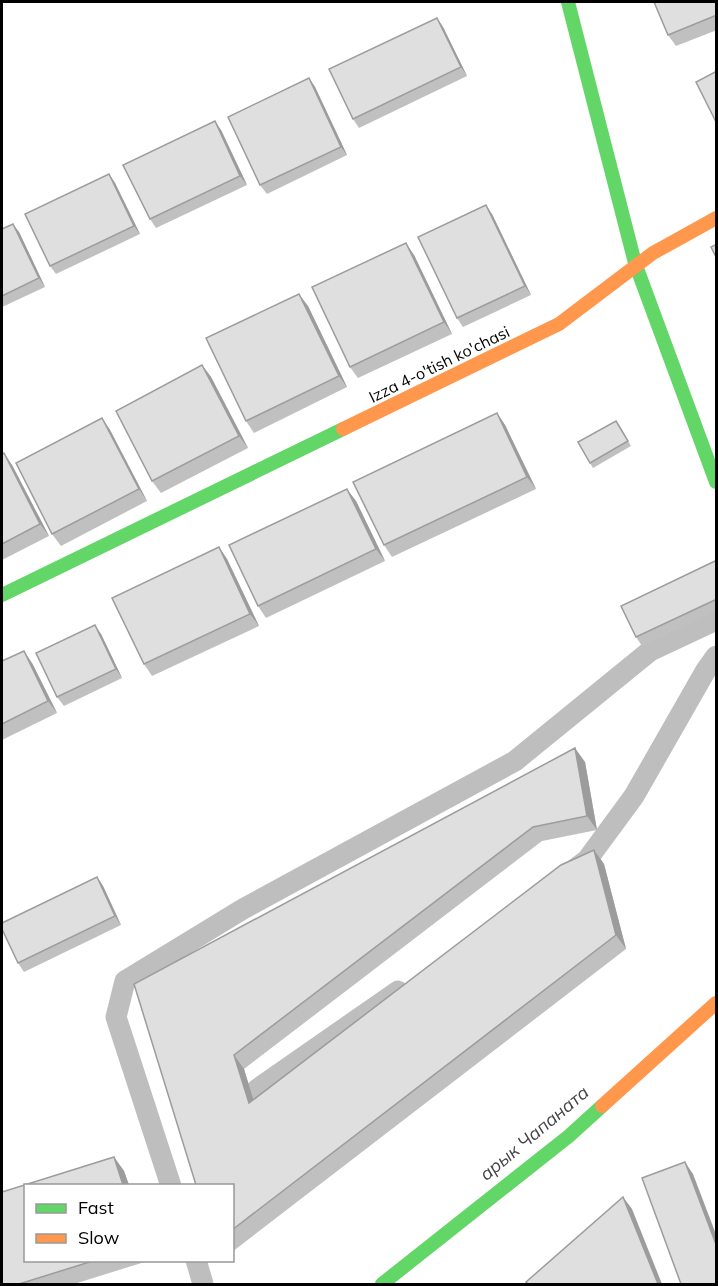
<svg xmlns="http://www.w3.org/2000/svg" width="718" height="1286" font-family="Mulish,sans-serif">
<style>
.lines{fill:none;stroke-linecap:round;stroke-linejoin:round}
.lane{stroke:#bebebe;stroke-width:21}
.fast{stroke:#63d668;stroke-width:14}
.slow{stroke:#ff974d;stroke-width:14}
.wall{fill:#c0c0c0}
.shaded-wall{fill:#9c9c9c}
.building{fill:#dfdfdf;stroke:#9c9c9c;stroke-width:1.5}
.labels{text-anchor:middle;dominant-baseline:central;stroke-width:4.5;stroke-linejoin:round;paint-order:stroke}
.street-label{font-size:16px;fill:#000;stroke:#fff}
.water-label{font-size:18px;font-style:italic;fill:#444;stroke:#fff}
</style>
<rect width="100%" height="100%" fill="#fff"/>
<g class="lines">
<!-- lane -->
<g class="lane">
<path d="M575,869l12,-9 47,-64 72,-126 10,-14"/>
<path d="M256,1090l142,-99"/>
<path d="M171,1186l-55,-169 9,-36 118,-72 272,-148 135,-110 66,-31"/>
<path d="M196,1260l7,24"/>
</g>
<!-- fast -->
<g class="fast">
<path d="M568,2l67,261 81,219"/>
<path d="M2,595l341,-166"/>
<path d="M382,1284l187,-148 33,-30"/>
</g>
<!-- slow -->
<g class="slow">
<path d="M343,429l216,-105 94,-71 63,-35"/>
<path d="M602,1106l114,-103"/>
</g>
</g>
<!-- wall -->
<g class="wall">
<path d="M717,2v28l-41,16 -8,-11z"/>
<path d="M437,18l6,9 24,49 -108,52 -6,-9z"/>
<path d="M309,78l6,9 32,68 -80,39 -7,-9z"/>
<path d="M221,130l26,55 -91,43 -6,-9z"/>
<path d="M109,174l6,9 25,51 -84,40 -6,-8z"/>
<path d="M492,214l39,81 -68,32 -6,-9z"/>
<path d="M2,229l17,3 26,55 -43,20z"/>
<path d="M414,255l38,79 -94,44 -8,-11z"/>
<path d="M308,306l39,81 -93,46 -8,-12z"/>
<path d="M202,365l9,12 37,71 -87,45 -9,-12z"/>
<path d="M497,413l8,12 31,64 -144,68 -8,-12z"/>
<path d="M102,418l8,12 37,71 -86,45 -9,-12z"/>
<path d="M619,425l12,21 -38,22 -3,-5z"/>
<path d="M2,454l10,11 37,71 -47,24z"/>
<path d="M356,501l29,60 -119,57 -8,-12z"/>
<path d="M219,547l8,12 32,67 -107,50 -8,-12z"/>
<path d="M717,563v48l-75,35 -6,-9z"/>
<path d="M101,634l21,44 -58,28 -7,-9z"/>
<path d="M2,661l30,2 25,50 -55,27z"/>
<path d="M585,762l12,68 -55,11 -298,228 9,31 341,-250 10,14 22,85 -394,303v-67l-98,-201z"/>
<path d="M97,877l6,9 18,39 -97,47 -6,-9z"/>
<path d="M114,1157l10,14 5,14h-103v75h125l-77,24h-72v-92z"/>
</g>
<!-- shaded-wall -->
<g class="shaded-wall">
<path d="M437,18l6,9 24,49 -6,-9z"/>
<path d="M309,78l6,9 32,68 -6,-8z"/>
<path d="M215,121l6,9 26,55 -7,-9z"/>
<path d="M109,174l6,9 25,51 -6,-8z"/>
<path d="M486,205l6,9 39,81 -6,-9z"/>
<path d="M13,224l6,8 26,55 -6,-9z"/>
<path d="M406,243l8,12 38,79 -8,-12z"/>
<path d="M299,294l9,12 39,81 -8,-11z"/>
<path d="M202,365l9,12 37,71 -9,-12z"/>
<path d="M497,413l8,12 31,64 -9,-12z"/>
<path d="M102,418l8,12 37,71 -8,-12z"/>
<path d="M4,453l8,12 37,71 -9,-12z"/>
<path d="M347,489l9,12 29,60 -9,-12z"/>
<path d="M219,547l8,12 32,67 -9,-12z"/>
<path d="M95,625l6,9 21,44 -6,-9z"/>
<path d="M24,651l8,12 25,50 -9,-12z"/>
<path d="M575,748l10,14 12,68 -10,-14z"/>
<path d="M594,850l10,14 22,85 -10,-14z"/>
<path d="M97,877l6,9 18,39 -6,-9z"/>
<path d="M234,1055l10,14 15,49 -10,-15z"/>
<path d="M114,1157l10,14 5,14h-6z"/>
<path d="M685,1162l8,12 24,63v10z"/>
<path d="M623,1197l9,12 30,75h-4z"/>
</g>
<!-- building -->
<g class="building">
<path d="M654,2h63v13l-49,20z"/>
<path d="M437,18l24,49 -108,52 -24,-50z"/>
<path d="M717,71v53l-21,-42z"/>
<path d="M309,78l32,69 -81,38 -32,-68z"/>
<path d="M215,121l25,55 -90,43 -27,-54z"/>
<path d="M109,174l25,52 -84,40 -25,-52z"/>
<path d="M486,205l39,81 -68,32 -39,-81z"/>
<path d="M13,224l26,54 -37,18v-67z"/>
<path d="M406,243l38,79 -94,45 -38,-80z"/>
<path d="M717,244v15l-6,-12z"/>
<path d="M299,294l40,82 -93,45 -40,-83z"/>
<path d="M202,365l37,71 -87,45 -36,-70z"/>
<path d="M497,413l30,64 -143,68 -31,-63z"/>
<path d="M102,418l37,71 -87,45 -36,-71z"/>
<path d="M616,421l12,20 -38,22 -12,-21z"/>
<path d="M4,453l36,71 -38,20v-90z"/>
<path d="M347,489l29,60 -118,57 -29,-61z"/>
<path d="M219,547l31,67 -106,50 -32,-66z"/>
<path d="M715,561l2,3v35l-81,38 -15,-31z"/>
<path d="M95,625l21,44 -59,28 -21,-44z"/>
<path d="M24,651l24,50 -46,23v-63z"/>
<path d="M575,748l12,68 -54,11 -299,228 15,48 312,-238 33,-15 22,85 -384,295v-45h-36l-62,-201z"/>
<path d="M97,877l18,39 -97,47 -16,-34v-6z"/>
<path d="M114,1157l9,28h-97v75h70l-77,24h-17v-92z"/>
<path d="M685,1162l32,85v37h-36l-39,-106z"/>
<path d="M623,1197l35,87h-130l-2,-2z"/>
</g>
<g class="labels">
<!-- street labels -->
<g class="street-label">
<text transform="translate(439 364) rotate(-26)">Izza 4-o'tish ko'chasi</text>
</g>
<!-- water labels -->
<g class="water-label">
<text transform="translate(534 1133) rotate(-40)">арык Чапаната</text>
</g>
</g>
<!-- border -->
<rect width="718" height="1286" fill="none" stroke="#000000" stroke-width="6"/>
<!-- legend -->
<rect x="24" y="1184" width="210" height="78" fill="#ffffff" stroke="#999999" stroke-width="1.5"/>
<rect x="36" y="1204" width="30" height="9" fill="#63d668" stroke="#999999" stroke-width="1.5"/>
<text x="78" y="1214" font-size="18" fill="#000000">Fast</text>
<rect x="36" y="1234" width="30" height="9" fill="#ff974d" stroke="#999999" stroke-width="1.5"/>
<text x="78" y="1244" font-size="18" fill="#000000">Slow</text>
</svg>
